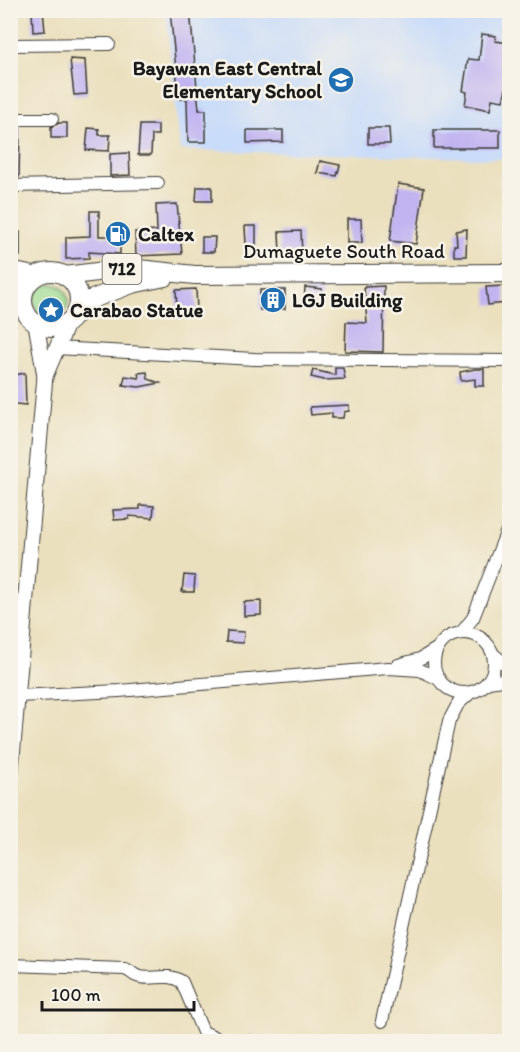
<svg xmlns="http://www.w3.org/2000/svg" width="520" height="1052" font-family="Itim,sans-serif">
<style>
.built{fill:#c9dcf9}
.green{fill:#9bda90;stroke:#5c7b56;stroke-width:1.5}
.building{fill:#c1b4f1}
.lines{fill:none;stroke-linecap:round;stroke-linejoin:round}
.minor-casing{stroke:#3b3934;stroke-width:14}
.major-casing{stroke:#3b3934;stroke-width:17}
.highway-casing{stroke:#3b3934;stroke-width:20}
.minor{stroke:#fff;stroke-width:12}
.major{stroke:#fff;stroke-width:15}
.highway{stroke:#fff;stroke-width:18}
.labels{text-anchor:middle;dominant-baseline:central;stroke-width:5;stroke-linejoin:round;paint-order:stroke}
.shield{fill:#f7f3e8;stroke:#5e5c59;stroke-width:1.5}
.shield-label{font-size:18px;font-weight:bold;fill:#1c1c1c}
.poi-label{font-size:20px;font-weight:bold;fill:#1c1c1c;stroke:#f7f3e8;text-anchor:start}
.street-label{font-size:20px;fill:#1c1c1c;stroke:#f7f3e8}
</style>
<rect width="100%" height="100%" fill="#f7f3e8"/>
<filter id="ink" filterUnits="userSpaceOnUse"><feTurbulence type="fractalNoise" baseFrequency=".0167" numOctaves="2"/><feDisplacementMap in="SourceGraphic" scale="12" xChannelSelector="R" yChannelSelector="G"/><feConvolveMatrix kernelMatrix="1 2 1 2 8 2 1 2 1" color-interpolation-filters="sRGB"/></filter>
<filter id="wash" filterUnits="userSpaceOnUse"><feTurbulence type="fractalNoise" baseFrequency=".008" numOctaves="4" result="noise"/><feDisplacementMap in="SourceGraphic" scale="24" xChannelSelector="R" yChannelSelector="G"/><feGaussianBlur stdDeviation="1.35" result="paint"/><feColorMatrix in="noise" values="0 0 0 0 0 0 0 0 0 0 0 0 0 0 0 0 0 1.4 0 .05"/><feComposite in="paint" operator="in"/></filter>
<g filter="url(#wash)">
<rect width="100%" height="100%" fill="#ebe0be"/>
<!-- built -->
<path class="built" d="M166,11h343v148l-329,-9z"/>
<!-- green -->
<circle class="green" cx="51" cy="301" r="17"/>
<g id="blocks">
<!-- building -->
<g class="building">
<path d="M32,10h11l2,21 -12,1z"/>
<path d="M170,10h20l9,100h7v32h-18l-1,-43h-8z"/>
<path d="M482,34l14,2 -1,5 15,2 -3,42 -4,16 -11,-2 -2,11 -25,-5 2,-13 -4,-1 5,-32 11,1z"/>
<path d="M70,59l15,1 2,34 -13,1z"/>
<path d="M59,123h8v15h-16v-11z"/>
<path d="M140,125h18v10h-6l-1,20h-13z"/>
<path d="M10,127h10l-1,50h-9z"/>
<path d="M88,128l11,1v6h11l-1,16 -23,-1z"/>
<path d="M368,128h21l1,16h-22z"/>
<path d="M247,130h36v12l-36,1z"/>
<rect x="434" y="130" width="66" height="18"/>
<path d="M129,153l1,22 -20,1v-22z"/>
<path d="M320,161l20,4 -3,11 -20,-3z"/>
<path d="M398,184l26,4 -8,56 -26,-3z"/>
<path d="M197,187h15v14h-16z"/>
<path d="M177,204l5,50 -46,2 -1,-24 22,-1 -1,-26z"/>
<path d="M90,211h9v25h21v18l-31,-2v6l-23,1v-22l24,-1z"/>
<path d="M347,219h14l1,24h-15z"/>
<path d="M245,226h11v19h-10z"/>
<path d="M467,229l-1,27h-12v-11h3l-1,-14z"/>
<path d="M301,231l1,23 -22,1 -1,-23z"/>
<path d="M10,232h10v24l-10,1z"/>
<path d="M202,237h13l-1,15h-12z"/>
<path d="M384,286l-1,66 -38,-1 1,-29 21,1 -3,-36z"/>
<path d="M504,286l2,17 -18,2 -2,-18z"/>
<path d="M305,287l17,2 -1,15 -17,-2z"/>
<path d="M196,289l1,22 -20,1 -1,-22z"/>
<path d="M260,290h25v19l-25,1z"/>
<path d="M335,368h8l2,11 -21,1 -13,-3 2,-7 22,5z"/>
<path d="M475,369h9v17h-9v-7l-14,2 -1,-9z"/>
<path d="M147,372l1,7 12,4 -21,4 -16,-2 2,-9 14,2 -1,-5z"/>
<path d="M25,373l1,32 -11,-1 -1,-29z"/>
<path d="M349,405v6l-5,1 -1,6h-11v-5l-21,2 -1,-8z"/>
<path d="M140,505l14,1 -1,12 -24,-2v3l-15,1 -1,-10 27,-1z"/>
<path d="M184,575l11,1 -1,16h-12z"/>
<path d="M261,601v14l-17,1v-14z"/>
<path d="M227,631l17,1 -1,11 -17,-1z"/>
</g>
</g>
</g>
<g filter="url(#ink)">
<use href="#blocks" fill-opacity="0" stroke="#3b3934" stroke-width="1.5"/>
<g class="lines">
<!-- minor casing -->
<g class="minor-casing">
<g id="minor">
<path d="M10,45l99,-1"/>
<path d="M10,119h42"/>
<path d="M10,186l148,-3"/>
<path d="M56,348l198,11 256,2"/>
<circle cx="464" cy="663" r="30"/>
<path d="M461,633l12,-15 37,-95"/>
<path d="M494,655l16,13"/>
<path d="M398,665l22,-6 18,-11"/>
<path d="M488,682l22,-3"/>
<path d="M18,696l101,-5 269,-23 32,2 19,9"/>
<path d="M10,965l114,4c7,1 7,5 13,7 14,6 29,-5 45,6l21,50 16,7 34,3"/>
<path d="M382,1021l67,-300 9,-17 13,-12"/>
</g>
</g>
<!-- major casing -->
<g class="major-casing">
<g id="major">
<path d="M45,376l23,-54"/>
<path d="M10,780l35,-404 -9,-52"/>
</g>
</g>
<!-- highway casing -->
<g class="highway-casing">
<g id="highway">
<path d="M10,271l24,5"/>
<circle cx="51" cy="300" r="28"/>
<path d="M65,276l64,-8 66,7 315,-2"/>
<path d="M79,304l53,-20 33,-7"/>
</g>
</g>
<!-- minor -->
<use href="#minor" class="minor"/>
<!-- major -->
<use href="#major" class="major"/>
<!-- highway -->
<use href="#highway" class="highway"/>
</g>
</g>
<!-- icons -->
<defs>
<g id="school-disc" transform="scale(1.35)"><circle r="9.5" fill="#1f6fb2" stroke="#f7f3e8"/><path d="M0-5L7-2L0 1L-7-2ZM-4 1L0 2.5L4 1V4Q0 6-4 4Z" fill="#fff"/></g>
<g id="fuel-disc" transform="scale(1.35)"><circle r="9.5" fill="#1f6fb2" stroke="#f7f3e8"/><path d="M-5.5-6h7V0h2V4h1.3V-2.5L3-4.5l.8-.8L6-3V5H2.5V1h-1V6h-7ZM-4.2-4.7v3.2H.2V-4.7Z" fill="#fff"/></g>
<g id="building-disc" transform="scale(1.35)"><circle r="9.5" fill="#1f6fb2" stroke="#f7f3e8"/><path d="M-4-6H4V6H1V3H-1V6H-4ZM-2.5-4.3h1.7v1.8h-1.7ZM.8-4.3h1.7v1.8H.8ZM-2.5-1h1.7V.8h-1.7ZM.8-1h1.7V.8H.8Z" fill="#fff"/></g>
<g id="sight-disc" transform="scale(1.35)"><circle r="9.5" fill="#1f6fb2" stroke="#f7f3e8"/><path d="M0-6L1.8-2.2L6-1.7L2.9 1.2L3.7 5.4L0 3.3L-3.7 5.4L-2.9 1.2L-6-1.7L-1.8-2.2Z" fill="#fff"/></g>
</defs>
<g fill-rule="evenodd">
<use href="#school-disc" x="341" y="80"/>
<use href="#fuel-disc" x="118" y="234"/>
<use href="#building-disc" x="273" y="300"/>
<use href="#sight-disc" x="51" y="310"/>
</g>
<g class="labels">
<!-- shield labels -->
<rect class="shield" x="102.5" y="254" width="39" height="30" rx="4.5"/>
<g class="shield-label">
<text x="122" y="269">712</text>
</g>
<!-- poi labels -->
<g class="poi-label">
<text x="322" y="68" text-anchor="end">Bayawan East Central<tspan x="322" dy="23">Elementary School</tspan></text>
<text x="138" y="234">Caltex</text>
<text x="292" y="300">LGJ Building</text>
<text x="70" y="310">Carabao Statue</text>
</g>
<!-- street labels -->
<g class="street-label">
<text x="344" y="251">Dumaguete South Road</text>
</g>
</g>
<!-- margin -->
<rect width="520" height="1052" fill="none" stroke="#f7f3e8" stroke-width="36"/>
<!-- scale -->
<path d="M42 1001v9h152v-9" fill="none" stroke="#1c1c1c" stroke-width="3"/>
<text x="51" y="1001" font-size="18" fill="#1c1c1c" stroke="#f7f3e8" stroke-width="4.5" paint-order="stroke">100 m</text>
</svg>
